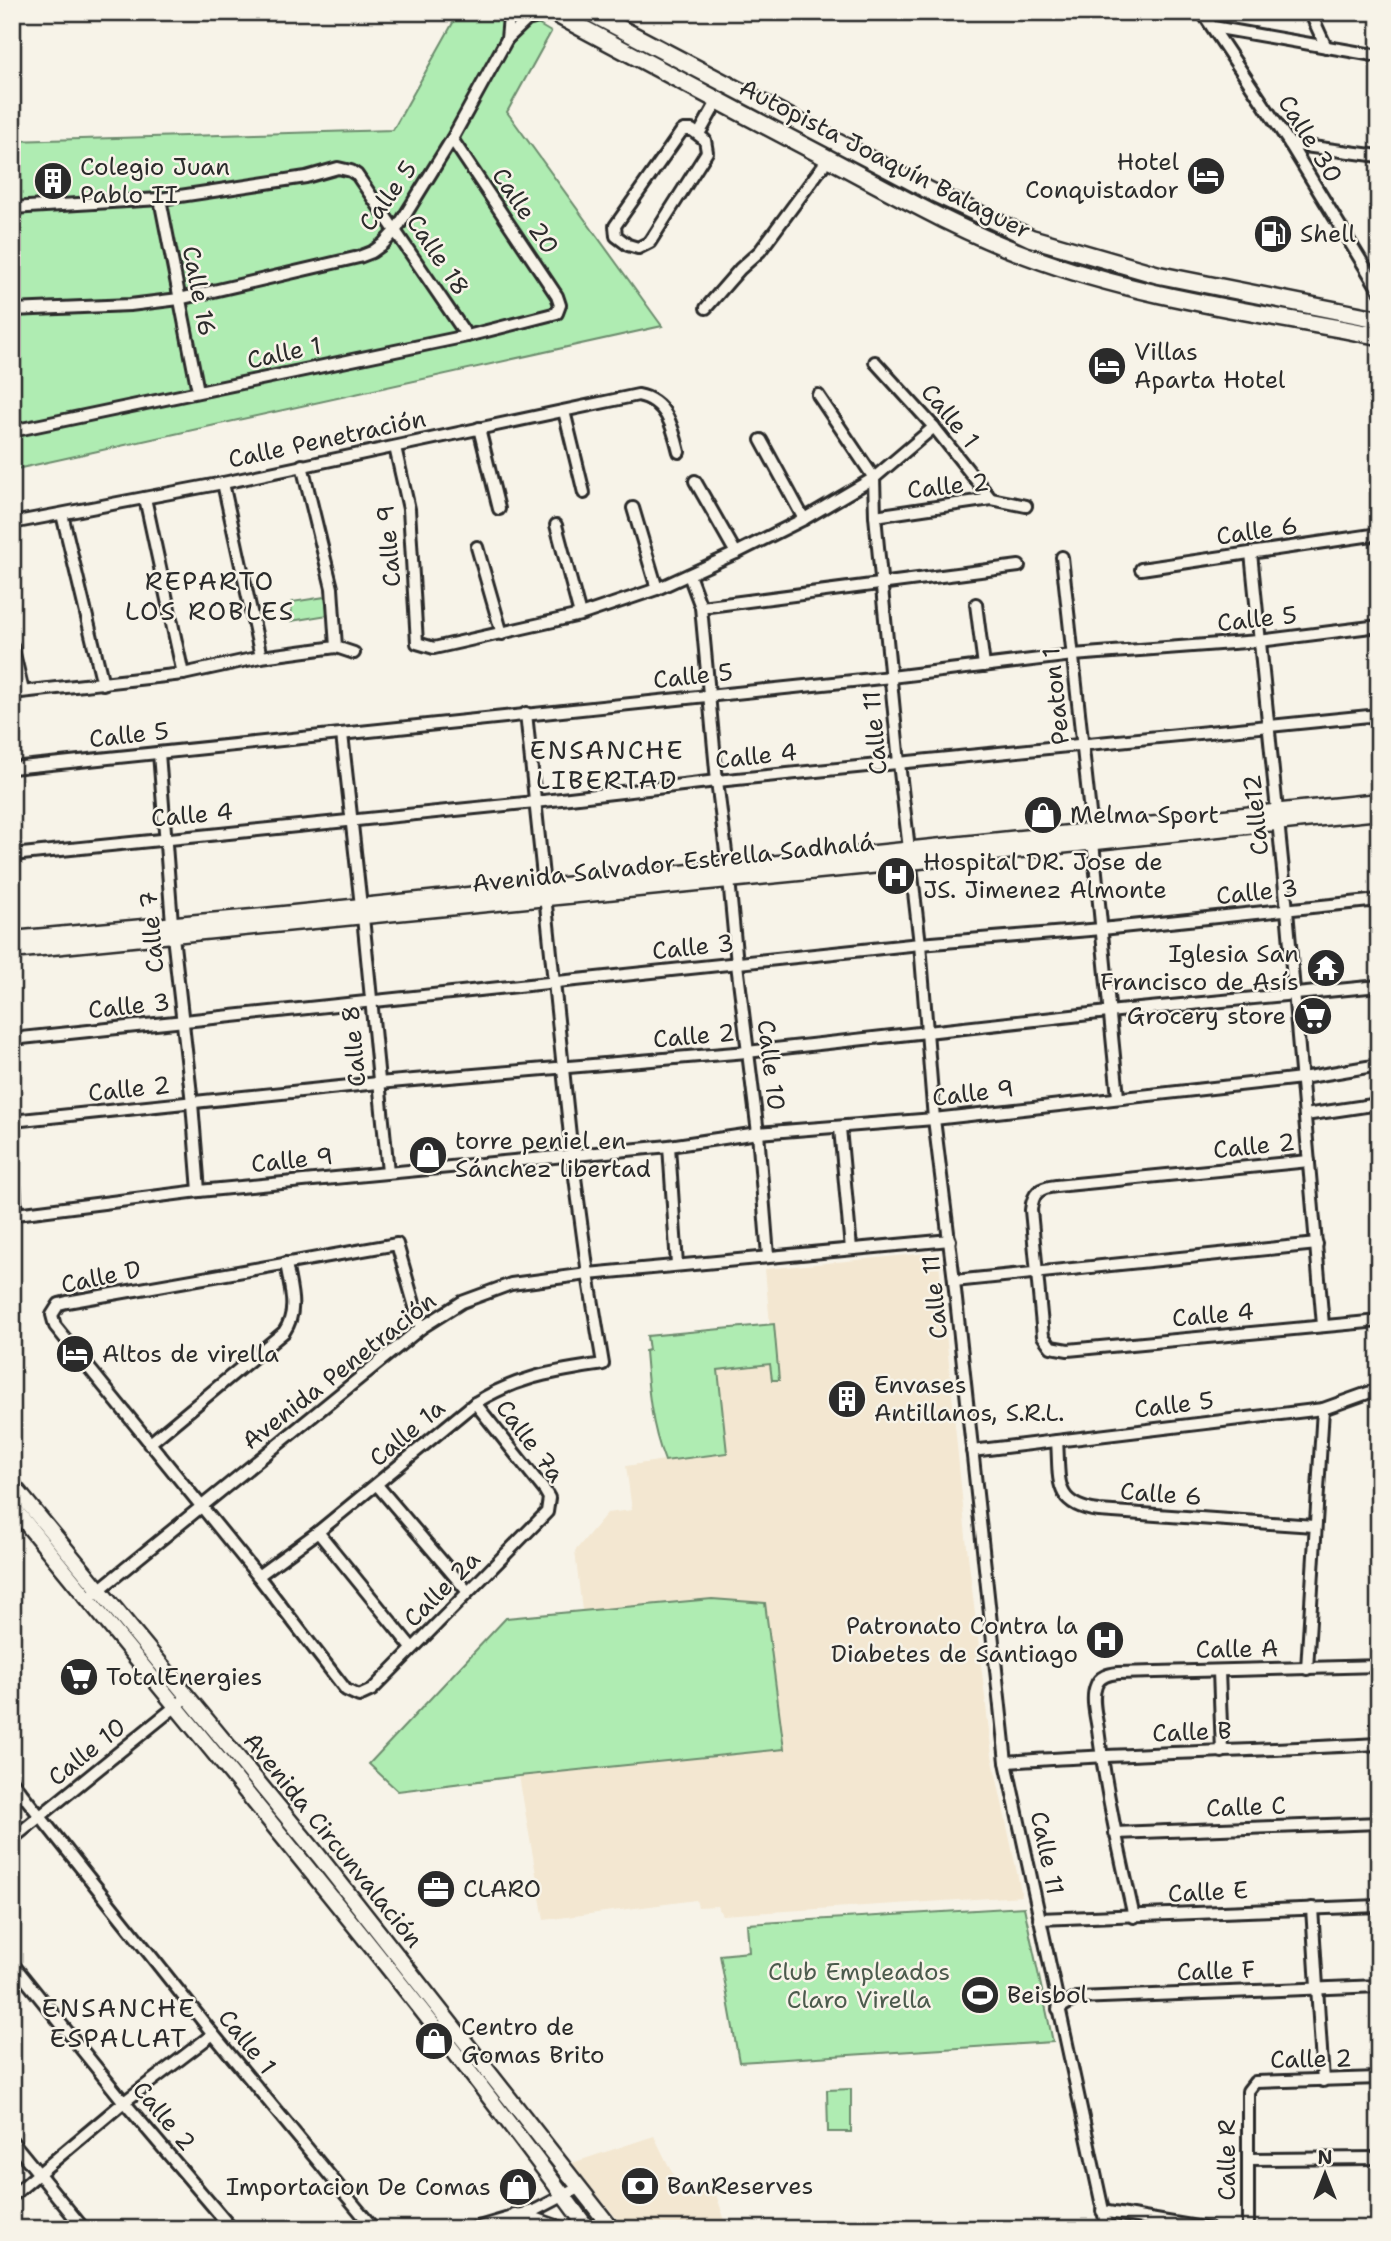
<svg xmlns="http://www.w3.org/2000/svg" width="1391" height="2241" font-family="'Shantell Sans',sans-serif">
<style>
.built{fill:#f3e7d1}
.green{fill:#afecb2;stroke:#6d8c6e;stroke-width:2}
.lines{fill:none;stroke-linecap:round;stroke-linejoin:round}
.minor-casing{stroke:#2b2b2b;stroke-width:16}
.major-casing{stroke:#2b2b2b;stroke-width:19}
.highway-casing{stroke:#2b2b2b;stroke-width:21}
.minor{stroke:#f7f3e8;stroke-width:10}
.major{stroke:#f7f3e8;stroke-width:14}
.highway{stroke:#f7f3e8;stroke-width:16}
.labels{text-anchor:middle;dominant-baseline:central;stroke-width:5;stroke-linejoin:round;paint-order:stroke}
.street-label{font-size:24px;fill:#2b2b2b;stroke:#f7f3e8}
.poi-label{font-size:24px;fill:#2b2b2b;stroke:#f7f3e8;text-anchor:start}
.park-label{font-size:24px;fill:#4c5b4d;stroke:#f7f3e8}
.neighbourhood-label{font-size:26px;letter-spacing:2px;fill:#2b2b2b;stroke:#f7f3e8}
</style>
<rect width="100%" height="100%" fill="#f7f3e8"/>
<filter id="ink" filterUnits="userSpaceOnUse"><feTurbulence type="fractalNoise" baseFrequency=".0143" numOctaves="2"/><feDisplacementMap in="SourceGraphic" scale="14" xChannelSelector="R" yChannelSelector="G"/><feConvolveMatrix kernelMatrix="1 2 1 2 8 2 1 2 1" color-interpolation-filters="sRGB"/></filter>
<g filter="url(#ink)">
<!-- built -->
<g class="built">
<path d="M938,1252l29,295 25,209 30,140 -300,19 -5,-9 -19,1 -2,-7 -152,20 -25,-144 265,-27 -72,-150 -130,12 -7,-60 32,-38 25,-3 -6,-44 38,-6 -10,-37 -5,-27 -4,-45 4,-1 -2,-14 123,-11 -5,-56z"/>
<path d="M654,2136l30,61 28,-14 16,46h-103l-53,-66z"/>
</g>
<!-- green -->
<g class="green">
<path d="M459,12h58l34,20 -44,80 155,214 -650,144v-329l381,-11z"/>
<path d="M325,597l3,18 -37,6 1,-19z"/>
<path d="M774,1324l5,56h-7l-2,-16 -52,6 9,83 -62,8c-14,-35 -17,-72 -20,-110l4,-1 -2,-14z"/>
<path d="M712,1599l53,4 19,146 -265,27 -121,15 -29,-27 137,-146z"/>
<path d="M1024,1907l29,135 -314,20 -19,-107 29,-3 -2,-28z"/>
<path d="M851,2089v43h-23l-1,-42z"/>
</g>
<g class="lines">
<!-- minor casing -->
<g class="minor-casing">
<g id="minor">
<path d="M507,12l2,5 -2,22"/>
<path d="M1202,12l88,132 89,146"/>
<path d="M1310,12l16,35"/>
<path d="M1213,27l166,29"/>
<path d="M684,130h8l13,10 2,12 -57,90 -12,6 -10,-3 -12,-9 -1,-10 66,-94z"/>
<path d="M699,134l19,-34"/>
<path d="M1290,144l89,12"/>
<path d="M160,199l38,192"/>
<path d="M12,208l148,-9 146,-22 32,-9 13,3 6,4 110,161"/>
<path d="M706,308l34,-39 20,-18 68,-92"/>
<path d="M12,310l118,-5 49,-6 180,-42 13,-5 11,-8 13,-14 56,-91 55,-100 20,-19 26,-7"/>
<path d="M875,362l59,65 57,72"/>
<path d="M818,395l56,83 1,38 24,247 21,181 14,175 20,162 52,481 101,467"/>
<path d="M564,411l20,82"/>
<path d="M479,428l20,81"/>
<path d="M12,431l455,-95 90,-23 3,-8 -3,-9 -105,-157"/>
<path d="M761,440l43,79"/>
<path d="M395,447l14,62 8,134 17,5 146,-33 77,-26 79,-36 68,-34 70,-41 60,-51"/>
<path d="M302,465l30,123 4,59"/>
<path d="M695,481l41,72"/>
<path d="M223,483l38,174"/>
<path d="M145,498l38,176"/>
<path d="M633,508l24,81"/>
<path d="M62,514l41,170"/>
<path d="M875,516l116,-17 35,7"/>
<path d="M12,523l211,-40 415,-88c28,5 35,32 41,57"/>
<path d="M556,525l24,90"/>
<path d="M477,547l25,87"/>
<path d="M1251,553l36,357 36,415"/>
<path d="M1062,557l30,274"/>
<path d="M1141,569l238,-35"/>
<path d="M689,575l12,32 16,174 11,87"/>
<path d="M976,604l8,62"/>
<path d="M701,607l318,-41"/>
<path d="M12,645l11,46"/>
<path d="M12,693l171,-19 78,-17 75,-10 18,6"/>
<path d="M342,734l19,172"/>
<path d="M159,753l14,183 19,167 7,88"/>
<path d="M12,768l879,-91 182,-22 186,-14 120,-15"/>
<path d="M1093,842l25,255"/>
<path d="M12,855l523,-53 182,-21 662,-66"/>
<path d="M729,879l8,85 21,169 10,123"/>
<path d="M363,917l25,255"/>
<path d="M12,1039l908,-95 182,-15 277,-29"/>
<path d="M1305,1115l74,-11"/>
<path d="M12,1121l366,-38 369,-31 361,-40 271,-26"/>
<path d="M840,1128l11,121"/>
<path d="M669,1146l8,119"/>
<path d="M12,1155l4,59"/>
<path d="M1309,1161l-253,25c-17,2 -23,6 -25,24l12,126 8,11 17,3 311,-29"/>
<path d="M16,1214l183,-23 470,-45 89,-13 176,-14 368,-41 77,-13"/>
<path d="M954,1281l363,-37"/>
<path d="M421,1328l-24,-84 -330,58 -8,2 -7,11 3,11 203,250 88,114 13,6 13,-6 175,-178 2,-14 -4,-7 -70,-88"/>
<path d="M1057,1441c3,38 -5,64 42,70l215,15"/>
<path d="M149,1444l135,-112c15,-22 6,-44 2,-69"/>
<path d="M972,1451l351,-42 56,-20"/>
<path d="M377,1485l91,107"/>
<path d="M318,1532l94,116"/>
<path d="M258,1576l60,-44 157,-129c44,-27 78,-31 128,-39l-15,-90 -16,-119 -46,-442"/>
<path d="M94,1594l327,-266 41,-26 49,-18 77,-10 362,-34"/>
<path d="M1307,1669l16,-260"/>
<path d="M1219,1671l3,81"/>
<path d="M1006,1762c124,-9 249,-11 373,-18"/>
<path d="M12,1781l201,253 161,195"/>
<path d="M1115,1833l264,-10"/>
<path d="M12,1839l169,-137"/>
<path d="M1312,1908l11,173"/>
<path d="M1134,1917c-14,-62 -28,-125 -36,-188 -2,-13 -7,-31 -2,-43 3,-10 13,-12 22,-13l261,-7"/>
<path d="M1039,1919l340,-13"/>
<path d="M12,1963l112,139 108,127"/>
<path d="M1058,2009l19,-11 302,-12"/>
<path d="M12,2141l72,88"/>
<path d="M1248,2159l131,-1"/>
<path d="M12,2196l112,-94 89,-68"/>
<path d="M1102,2211l107,18"/>
<path d="M472,2229l64,-19 44,-23"/>
<path d="M1248,2229v-138l7,-9 124,-4"/>
</g>
</g>
<!-- major casing -->
<g class="major-casing">
<g id="major">
<path d="M12,939l252,-23 1115,-115"/>
<path d="M12,951l898,-89 469,-50"/>
<path d="M12,1484l307,372 293,373"/>
<path d="M12,1506c194,239 394,474 576,723"/>
<path d="M515,2216l14,2 31,11"/>
</g>
</g>
<!-- highway casing -->
<g class="highway-casing">
<g id="highway">
<path d="M552,12c94,50 187,100 281,149 64,34 127,70 195,95 112,42 234,57 351,80"/>
<path d="M589,12l341,179 101,47 128,37 220,44"/>
</g>
</g>
<!-- minor -->
<use href="#minor" class="minor"/>
<!-- major -->
<use href="#major" class="major"/>
<!-- highway -->
<use href="#highway" class="highway"/>
</g>
</g>
<!-- icons -->
<defs>
<g id="hotel-disc" transform="scale(2.0125)"><circle r="9.5" fill="#2b2b2b" stroke="#f7f3e8"/><path d="M-6-4.5h1.5V1H6V5H4.5V3h-9V5H-6ZM-4 0a1.8 1.8 0 1 1 3.6 0ZM.5 0V-2.5h3Q6-2.5 6 0Z" fill="#fff"/></g>
<g id="building-disc" transform="scale(2.0125)"><circle r="9.5" fill="#2b2b2b" stroke="#f7f3e8"/><path d="M-4-6H4V6H1V3H-1V6H-4ZM-2.5-4.3h1.7v1.8h-1.7ZM.8-4.3h1.7v1.8H.8ZM-2.5-1h1.7V.8h-1.7ZM.8-1h1.7V.8H.8Z" fill="#fff"/></g>
<g id="fuel-disc" transform="scale(2.0125)"><circle r="9.5" fill="#2b2b2b" stroke="#f7f3e8"/><path d="M-5.5-6h7V0h2V4h1.3V-2.5L3-4.5l.8-.8L6-3V5H2.5V1h-1V6h-7ZM-4.2-4.7v3.2H.2V-4.7Z" fill="#fff"/></g>
<g id="shop-disc" transform="scale(2.0125)"><circle r="9.5" fill="#2b2b2b" stroke="#f7f3e8"/><path d="M-5-2.5h2.3a2.7 3.5 0 0 1 5.4 0H5L5.5 6h-11ZM-1.5-2.5h3a1.5 2.3 0 0 0-3 0Z" fill="#fff"/></g>
<g id="hospital-disc" transform="scale(2.0125)"><circle r="9.5" fill="#2b2b2b" stroke="#f7f3e8"/><path d="M-5-5h3v3.5h4V-5h3V5h-3V1.5h-4V5h-3Z" fill="#fff"/></g>
<g id="temple-disc" transform="scale(2.0125)"><circle r="9.5" fill="#2b2b2b" stroke="#f7f3e8"/><path d="M0-6L5-2H3V0L6.5 2.5H4V6H1.5V3h-3V6H-4V2.5H-6.5L-3 0V-2H-5Z" fill="#fff"/></g>
<g id="supermarket-disc" transform="scale(2.0125)"><circle r="9.5" fill="#2b2b2b" stroke="#f7f3e8"/><path d="M-6-5.5h2.5l.6 2H6L4.5 2H-2.5L-4.4-4H-6ZM-1.5 3.2a1.3 1.3 0 1 0 .1 0ZM3 3.2a1.3 1.3 0 1 0 .1 0Z" fill="#fff"/></g>
<g id="office-disc" transform="scale(2.0125)"><circle r="9.5" fill="#2b2b2b" stroke="#f7f3e8"/><path d="M-6-3h4V-5.5h4V-3h4V5H-6ZM-1-4.5V-3h2v-1.5ZM-6 0V1H6V0Z" fill="#fff"/></g>
<g id="stadium-disc" transform="scale(2.0125)"><circle r="9.5" fill="#2b2b2b" stroke="#f7f3e8"/><path d="M0-5a6.5 5 0 1 0 0 10a6.5 5 0 1 0 0-10ZM-3.5-1.8h7v3.6h-7Z" fill="#fff"/></g>
<g id="bank-disc" transform="scale(2.0125)"><circle r="9.5" fill="#2b2b2b" stroke="#f7f3e8"/><path d="M-6-4H6V4H-6ZM0-2.3a2.3 2.3 0 1 0 0 4.6a2.3 2.3 0 1 0 0-4.6Z" fill="#fff"/></g>
</defs>
<g fill-rule="evenodd">
<use href="#hotel-disc" x="1206" y="176"/>
<use href="#building-disc" x="53" y="181"/>
<use href="#fuel-disc" x="1273" y="234"/>
<use href="#hotel-disc" x="1107" y="366"/>
<use href="#shop-disc" x="1043" y="815"/>
<use href="#hospital-disc" x="896" y="876"/>
<use href="#temple-disc" x="1326" y="968"/>
<use href="#supermarket-disc" x="1313" y="1016"/>
<use href="#shop-disc" x="428" y="1155"/>
<use href="#hotel-disc" x="75" y="1354"/>
<use href="#building-disc" x="847" y="1399"/>
<use href="#hospital-disc" x="1105" y="1640"/>
<use href="#supermarket-disc" x="79" y="1677"/>
<use href="#office-disc" x="436" y="1889"/>
<use href="#stadium-disc" x="980" y="1995"/>
<use href="#shop-disc" x="434" y="2041"/>
<use href="#bank-disc" x="640" y="2186"/>
<use href="#shop-disc" x="518" y="2187"/>
</g>
<g class="labels">
<!-- street labels -->
<g class="street-label">
<text transform="translate(1310 139) rotate(58)">Calle 30</text>
<text transform="translate(885 159) rotate(27)">Autopista Joaquín Balaguer</text>
<text transform="translate(388 196) rotate(-54)">Calle 5</text>
<text transform="translate(525 211) rotate(56)">Calle 20</text>
<text transform="translate(438 255) rotate(56)">Calle 18</text>
<text transform="translate(199 291) rotate(79)">Calle 16</text>
<text transform="translate(284 353) rotate(-12)">Calle 1</text>
<text transform="translate(950 416) rotate(50)">Calle 1</text>
<text transform="translate(327 439) rotate(-12)">Calle Penetración</text>
<text transform="translate(948 486) rotate(-6)">Calle 2</text>
<text transform="translate(1257 531) rotate(-8)">Calle 6</text>
<text transform="translate(389 546) rotate(-95)">Calle 9</text>
<text transform="translate(1257 619) rotate(-6)">Calle 5</text>
<text transform="translate(693 676) rotate(-6)">Calle 5</text>
<text transform="translate(1056 696) rotate(-96)">Peaton 1</text>
<text transform="translate(875 733) rotate(-95)">Calle 11</text>
<text transform="translate(129 735) rotate(-6)">Calle 5</text>
<text transform="translate(756 756) rotate(-6)">Calle 4</text>
<text transform="translate(192 815) rotate(-5)">Calle 4</text>
<text transform="translate(1256 815) rotate(-96)">Calle12</text>
<text transform="translate(673 863) rotate(-6)">Avenida Salvador Estrella Sadhalá</text>
<text transform="translate(1257 892) rotate(-6)">Calle 3</text>
<text transform="translate(152 932) rotate(-95)">Calle 7</text>
<text transform="translate(693 947) rotate(-6)">Calle 3</text>
<text transform="translate(129 1006) rotate(-6)">Calle 3</text>
<text transform="translate(694 1036) rotate(-5)">Calle 2</text>
<text transform="translate(354 1046) rotate(-95)">Calle 8</text>
<text transform="translate(771 1065) rotate(83)">Calle 10</text>
<text transform="translate(129 1089) rotate(-6)">Calle 2</text>
<text transform="translate(973 1093) rotate(-7)">Calle 9</text>
<text transform="translate(1254 1146) rotate(-6)">Calle 2</text>
<text transform="translate(292 1160) rotate(-6)">Calle 9</text>
<text transform="translate(101 1277) rotate(-12)">Calle D</text>
<text transform="translate(935 1297) rotate(-96)">Calle 11</text>
<text transform="translate(1213 1315) rotate(-5)">Calle 4</text>
<text transform="translate(339 1371) rotate(-38)">Avenida Penetración</text>
<text transform="translate(1174 1405) rotate(-7)">Calle 5</text>
<text transform="translate(407 1433) rotate(-40)">Calle 1a</text>
<text transform="translate(530 1441) rotate(53)">Calle 7a</text>
<text transform="translate(1161 1494) rotate(4)">Calle 6</text>
<text transform="translate(442 1589) rotate(-45)">Calle 2a</text>
<text transform="translate(1237 1649) rotate(-1)">Calle A</text>
<text transform="translate(1192 1732) rotate(-2)">Calle B</text>
<text transform="translate(87 1752) rotate(-39)">Calle 10</text>
<text transform="translate(1246 1807) rotate(-2)">Calle C</text>
<text transform="translate(333 1840) rotate(51)">Avenida Circunvalación</text>
<text transform="translate(1047 1853) rotate(78)">Calle 11</text>
<text transform="translate(1208 1892) rotate(-3)">Calle E</text>
<text transform="translate(1216 1971) rotate(-2)">Calle F</text>
<text transform="translate(247 2042) rotate(51)">Calle 1</text>
<text transform="translate(1311 2059) rotate(-1)">Calle 2</text>
<text transform="translate(164 2116) rotate(50)">Calle 2</text>
<text transform="translate(1227 2160) rotate(-90)">Calle R</text>
</g>
<!-- poi labels -->
<g class="poi-label">
<text x="1179" y="162" text-anchor="end">Hotel<tspan x="1179" dy="28">Conquistador</tspan></text>
<text x="80" y="167">Colegio Juan<tspan x="80" dy="28">Pablo II</tspan></text>
<text x="1300" y="234">Shell</text>
<text x="1134" y="352">Villas<tspan x="1134" dy="28">Aparta Hotel</tspan></text>
<text x="1070" y="815">Melma Sport</text>
<text x="923" y="862">Hospital DR. Jose de<tspan x="923" dy="28">JS. Jimenez Almonte</tspan></text>
<text x="1299" y="954" text-anchor="end">Iglesia San<tspan x="1299" dy="28">Francisco de Asís</tspan></text>
<text x="1286" y="1016" text-anchor="end">Grocery store</text>
<text x="455" y="1141">torre peniel en<tspan x="455" dy="28">Sánchez libertad</tspan></text>
<text x="102" y="1354">Altos de virella</text>
<text x="874" y="1385">Envases<tspan x="874" dy="28">Antillanos, S.R.L.</tspan></text>
<text x="1078" y="1626" text-anchor="end">Patronato Contra la<tspan x="1078" dy="28">Diabetes de Santiago</tspan></text>
<text x="106" y="1677">TotalEnergies</text>
<text x="463" y="1889">CLARO</text>
<text x="1007" y="1995">Beisbol</text>
<text x="461" y="2027">Centro de<tspan x="461" dy="28">Gomas Brito</tspan></text>
<text x="667" y="2186">BanReserves</text>
<text x="491" y="2187" text-anchor="end">Importacion De Comas</text>
</g>
<!-- park labels -->
<g class="park-label">
<text x="859" y="1972">Club Empleados<tspan x="859" dy="28">Claro Virella</tspan></text>
</g>
<!-- neighbourhood labels -->
<g class="neighbourhood-label">
<text x="210" y="580">REPARTO<tspan x="210" dy="30">LOS ROBLES</tspan></text>
<text x="607" y="749">ENSANCHE<tspan x="607" dy="30">LIBERTAD</tspan></text>
<text x="119" y="2007">ENSANCHE<tspan x="119" dy="30">ESPALLAT</tspan></text>
</g>
</g>
<!-- margin -->
<rect width="1391" height="2241" fill="none" stroke="#f7f3e8" stroke-width="42"/>
<rect x="21" y="21" width="1349" height="2199" fill="none" stroke="#2b2b2b" stroke-width="2.5" filter="url(#ink)"/>
<!-- north arrow -->
<g transform="translate(1325 2174)" stroke="#f7f3e8" stroke-width="5" paint-order="stroke">
<path d="M0-5L12 26L0 18L-12 26Z" fill="#2b2b2b"/>
<text y="-10" font-size="19" font-weight="bold" text-anchor="middle" fill="#2b2b2b">N</text>
</g>
</svg>
